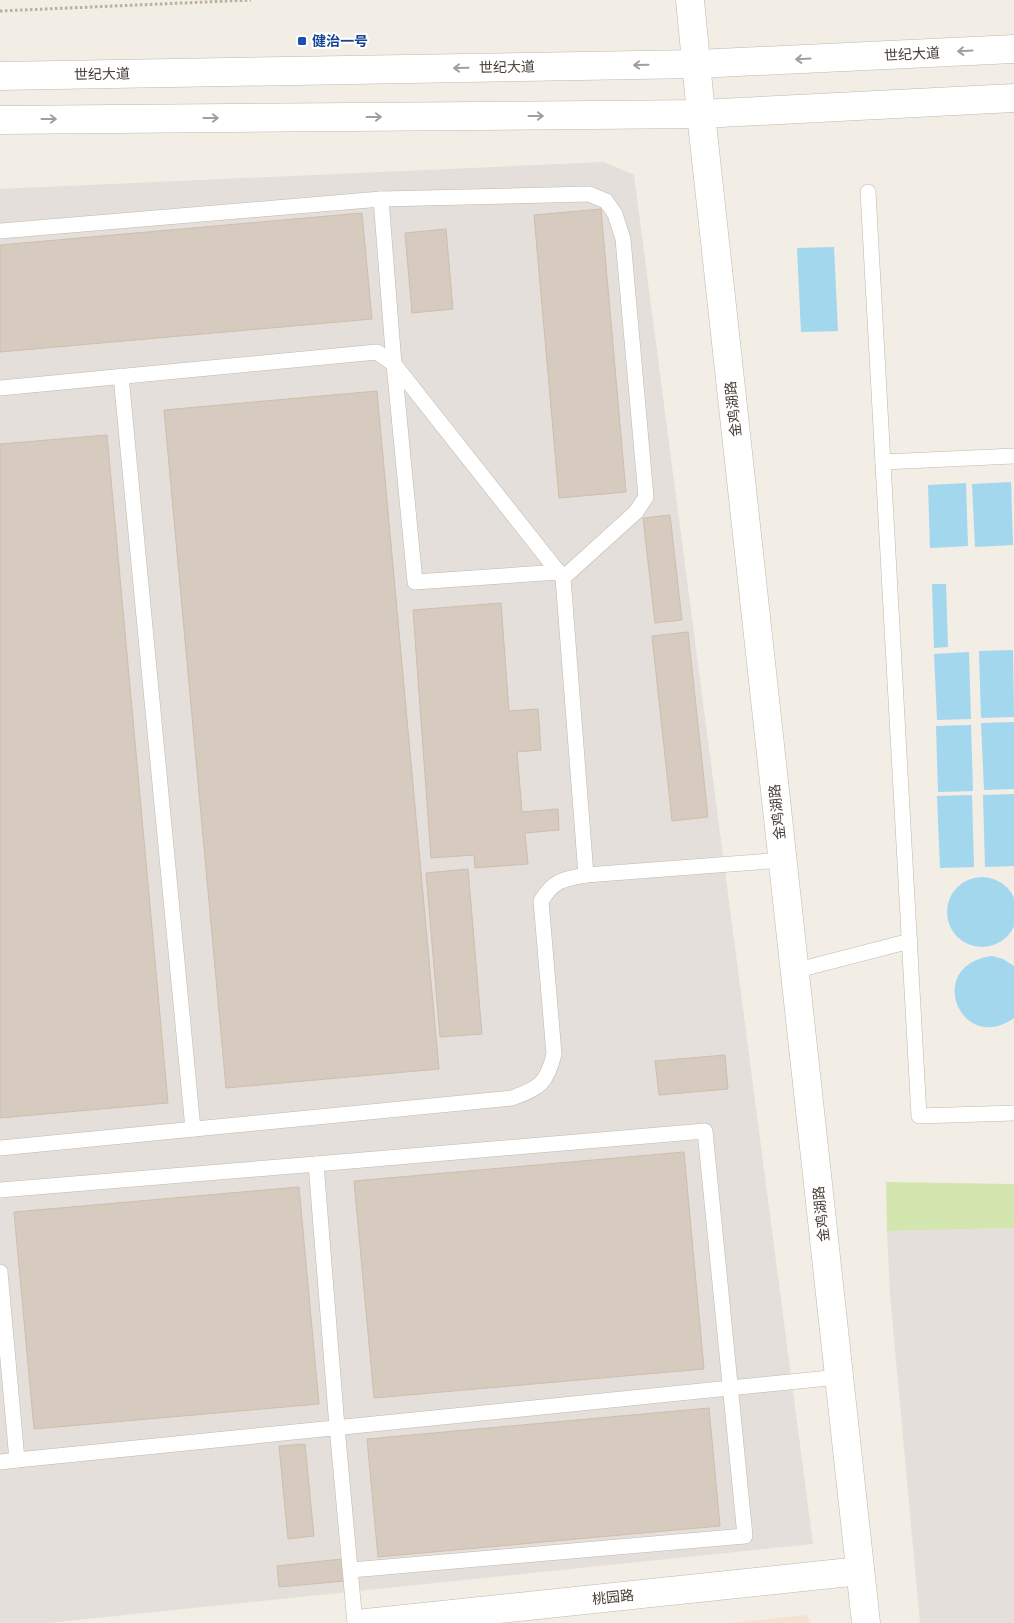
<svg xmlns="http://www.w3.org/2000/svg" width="1014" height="1623" font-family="'PT Sans','Noto Sans SC',sans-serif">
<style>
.commercial{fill:#f4e1d1}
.industrial{fill:#e4dfda}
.green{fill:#d3e6af}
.water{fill:#a2d7ee}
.building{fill:#d7cabe;stroke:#cebeae}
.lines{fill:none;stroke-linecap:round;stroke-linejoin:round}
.service-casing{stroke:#c0b7ab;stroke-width:16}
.tertiary-casing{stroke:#c0b7ab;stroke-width:29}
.path{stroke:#bfae9a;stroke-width:3;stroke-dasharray:2.5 2.5;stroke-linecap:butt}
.service{stroke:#fff;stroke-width:15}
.tertiary{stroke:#fff;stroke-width:28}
.oneway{stroke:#a29e9a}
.transit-dot{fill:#1a4fb4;stroke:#fff;stroke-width:2}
.labels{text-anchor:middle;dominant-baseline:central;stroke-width:4;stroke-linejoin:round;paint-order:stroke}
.transit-label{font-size:14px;font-weight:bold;fill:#164399;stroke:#fff;text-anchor:start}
.street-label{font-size:14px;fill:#453d35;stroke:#fff}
</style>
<rect width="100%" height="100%" fill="#f2ede5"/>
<!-- commercial -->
<path class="commercial" d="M806,1615l5,8h-81z"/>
<!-- industrial -->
<g class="industrial">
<path d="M604,162l30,13 179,1369 -766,79h-47v-1434z"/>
<path d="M1014,1228v395h-94l-30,-328 -3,-64z"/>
</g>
<!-- green -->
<path class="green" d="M886,1182l128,2v44l-127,3z"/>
<!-- water -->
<g class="water">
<path d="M834,247l4,84 -37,1 -4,-84z"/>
<path d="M1011,482l2,63 -38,2 -3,-63z"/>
<path d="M966,483l2,63 -38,2 -2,-63z"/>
<path d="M932,584h14l2,63 -14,1z"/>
<path d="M1013,650l1,67 -33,1 -2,-67z"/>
<path d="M969,652l2,67 -34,1 -3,-66z"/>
<path d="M1014,722v67l-30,1 -3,-67z"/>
<path d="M971,725l2,66 -35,1 -2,-66z"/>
<path d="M1014,794v72l-29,1 -2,-72z"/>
<path d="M972,795l2,72 -34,1 -3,-72z"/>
<circle cx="982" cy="912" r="35"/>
<path d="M992,956l11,3 11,7v52c-53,38 -91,-53 -22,-62z"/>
</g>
<!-- building -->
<g class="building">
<path d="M601,209l25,283 -67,6 -25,-283z"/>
<path d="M362,213l10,106 -372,33v-107z"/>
<path d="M446,229l7,80 -41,4 -7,-80z"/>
<path d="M377,391l62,678 -213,19 -62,-678z"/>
<path d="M107,435l61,668 -168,15v-674z"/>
<path d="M670,515l12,105 -27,3 -12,-105z"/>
<path d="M501,603l8,108 29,-2 3,41 -24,2 5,60 36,-3 1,21 -34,3 3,31 -53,4 -1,-13 -43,3 -18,-248z"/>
<path d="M688,632l20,185 -36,4 -20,-185z"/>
<path d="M468,869l14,165 -42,3 -14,-164z"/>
<path d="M725,1055l3,34 -69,6 -4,-34z"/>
<path d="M684,1152l20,217 -330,29 -20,-217z"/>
<path d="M299,1187l20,217 -285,25 -20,-217z"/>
<path d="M709,1408l11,118 -342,31 -11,-118z"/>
<path d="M305,1444l9,92 -26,3 -9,-93z"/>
<path d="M342,1559l3,22 -66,6 -2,-21z"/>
</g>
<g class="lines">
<!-- service casing -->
<g class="service-casing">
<g id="service">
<path d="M868,192l51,924 95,-3"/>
<path d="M381,199l208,-5 17,7 9,13 8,25 23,258 -10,15 -73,66"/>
<path d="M0,231l381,-32 13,165 21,218 144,-10"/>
<path d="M121,376l72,753"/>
<path d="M0,388l377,-36 17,12 169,214 23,297 197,-15"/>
<path d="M883,462l131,-6"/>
<path d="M794,971l116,-30"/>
<path d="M0,1148l512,-50c28,-10 35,-15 42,-44l-13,-153c13,-21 22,-22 45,-26"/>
<path d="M316,1164l389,-33 40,405 -394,34"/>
<path d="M0,1190l316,-26 21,263 18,196"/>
<path d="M0,1272l17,188 822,-83"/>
<path d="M0,1462l17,-2"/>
</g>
</g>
<!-- tertiary casing -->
<g class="tertiary-casing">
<g id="tertiary">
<path d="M690,0l11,114 165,1509"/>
<path d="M0,76l697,-12 317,-15"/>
<path d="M0,120l701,-6 313,-16"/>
<path d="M366,1623l494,-52"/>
</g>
</g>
<!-- path -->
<path class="path" d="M0,11l251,-11"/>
<!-- service -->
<use href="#service" class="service"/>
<!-- tertiary -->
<use href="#tertiary" class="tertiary"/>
</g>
<!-- one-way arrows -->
<defs><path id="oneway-shaft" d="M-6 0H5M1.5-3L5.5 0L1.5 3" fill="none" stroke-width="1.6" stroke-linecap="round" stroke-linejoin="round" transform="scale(1.25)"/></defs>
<g class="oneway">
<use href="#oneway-shaft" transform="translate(965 51) rotate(177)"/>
<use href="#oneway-shaft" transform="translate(803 59) rotate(177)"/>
<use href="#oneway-shaft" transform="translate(641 65) rotate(179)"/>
<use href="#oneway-shaft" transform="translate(461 68) rotate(179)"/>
<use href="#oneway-shaft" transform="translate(536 116)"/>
<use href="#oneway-shaft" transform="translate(374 117)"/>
<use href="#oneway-shaft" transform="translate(211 118)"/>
<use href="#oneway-shaft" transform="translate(49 119)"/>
</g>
<!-- markers -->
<rect class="transit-dot" x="297" y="36" width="10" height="10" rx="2.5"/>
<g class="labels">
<!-- transit labels -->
<g class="transit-label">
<text x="312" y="41">健治一号</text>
</g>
<!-- street labels -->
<g class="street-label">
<text transform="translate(912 54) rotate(-3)">世纪大道</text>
<text transform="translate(507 67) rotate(-1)">世纪大道</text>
<text transform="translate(102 74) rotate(-1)">世纪大道</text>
<text transform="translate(733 409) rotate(-96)">金鸡湖路</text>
<text transform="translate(777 812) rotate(-96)">金鸡湖路</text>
<text transform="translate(821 1214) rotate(-96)">金鸡湖路</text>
<text transform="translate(613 1597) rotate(-6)">桃园路</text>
</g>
</g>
</svg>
